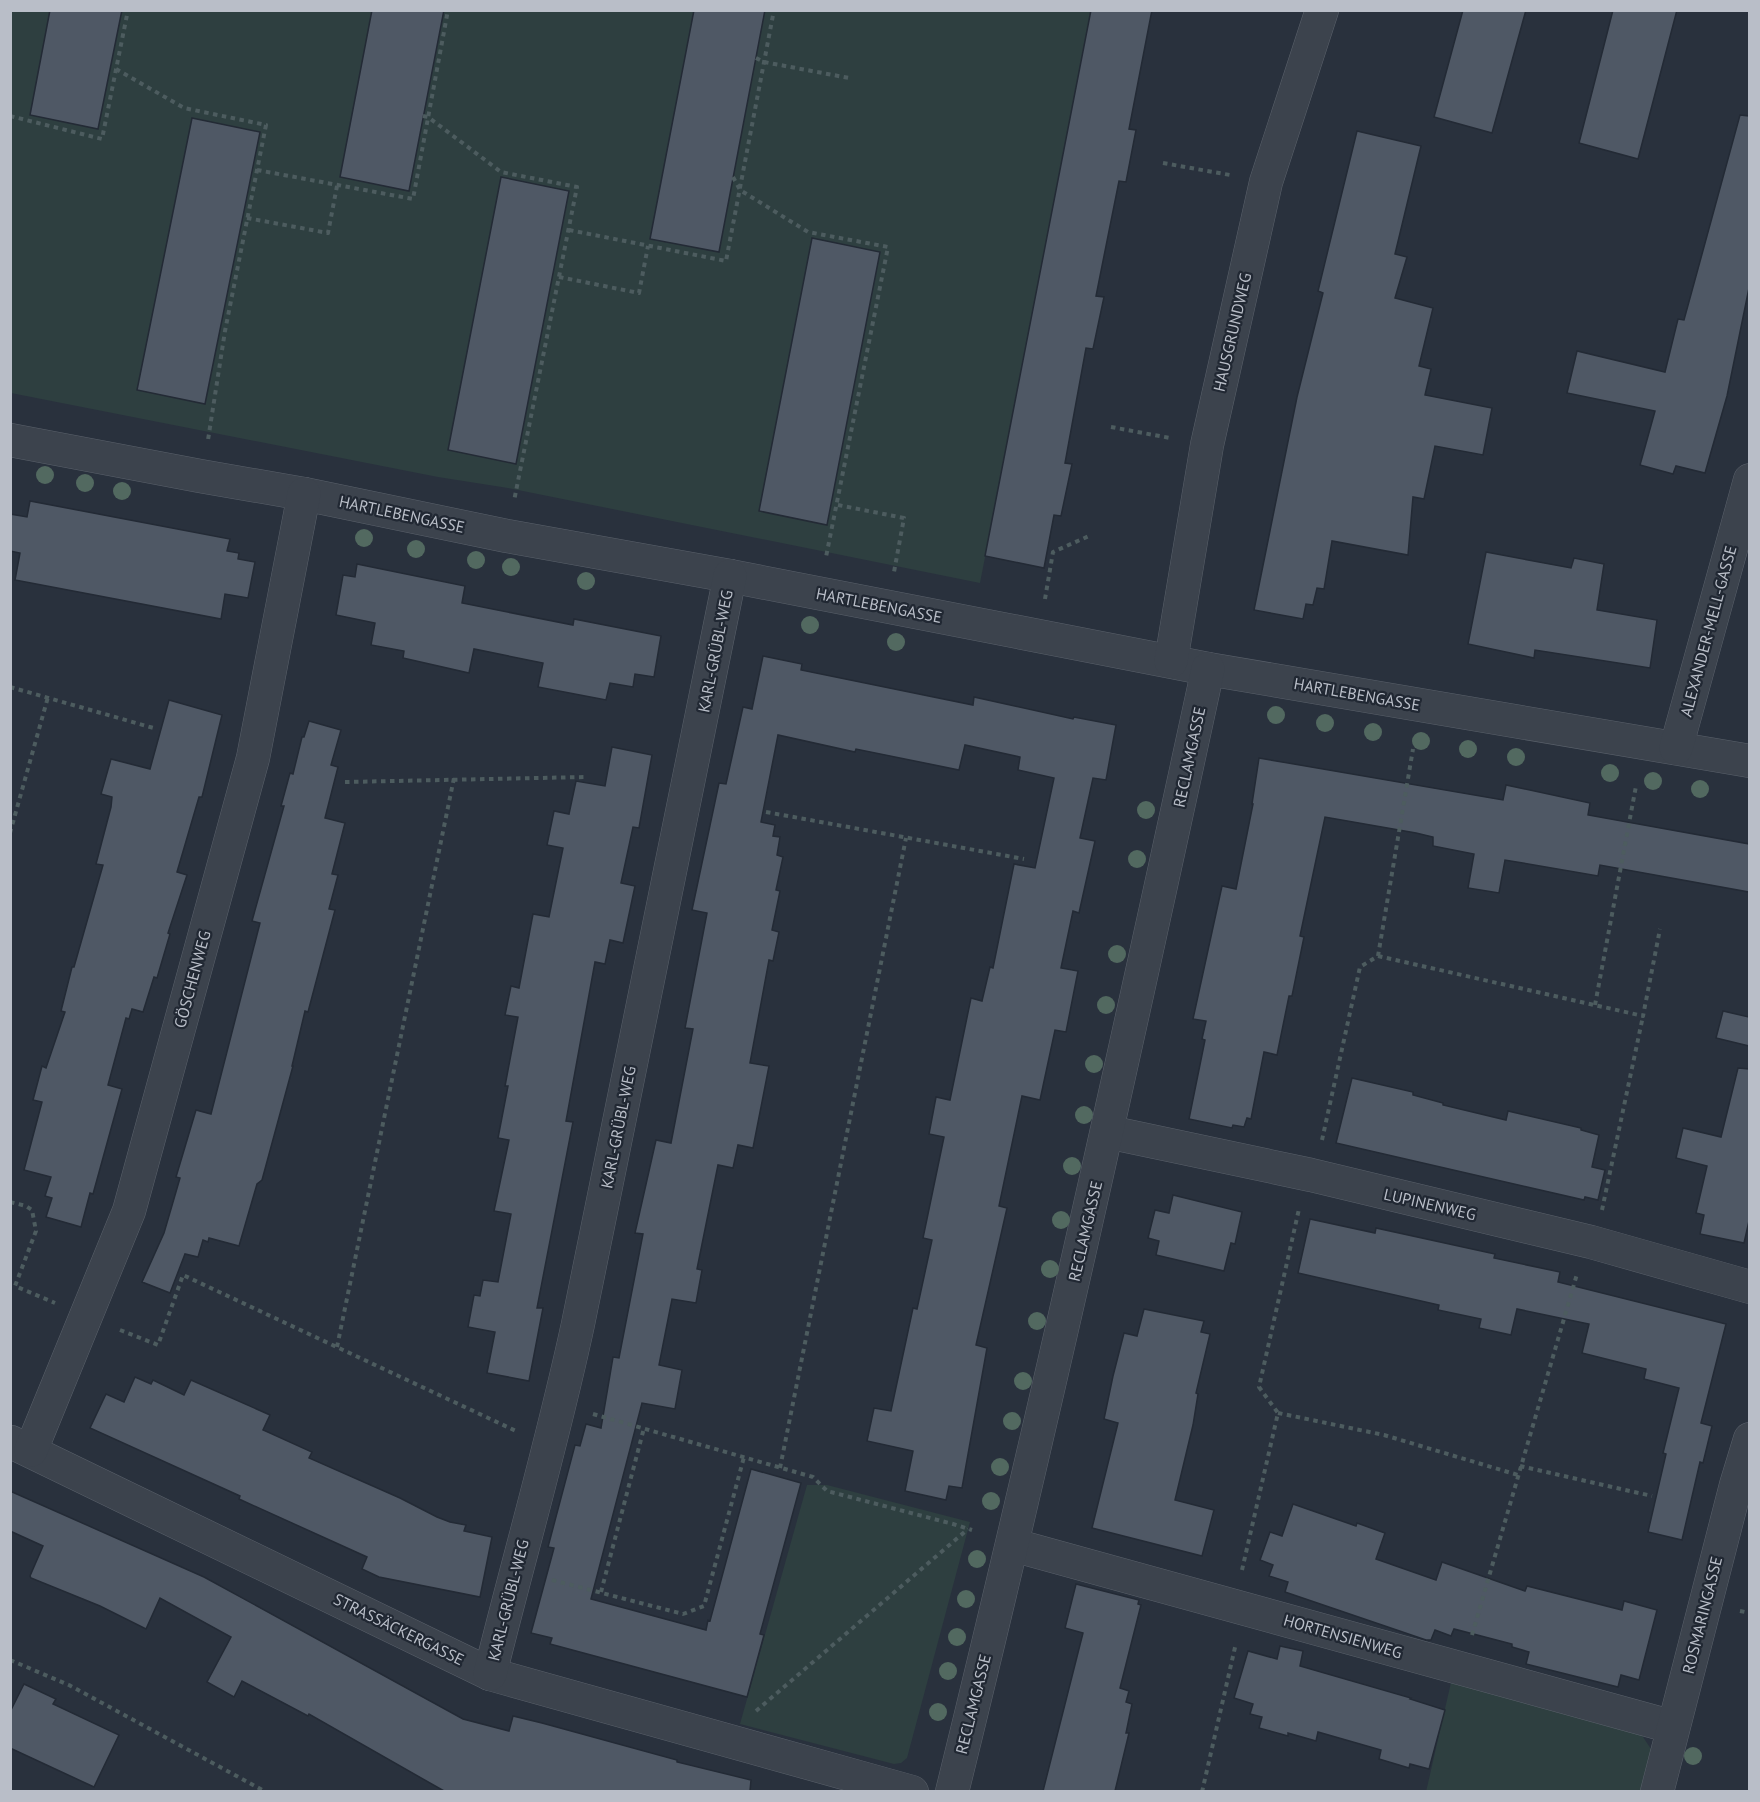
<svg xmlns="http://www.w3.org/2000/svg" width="1760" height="1802" font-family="'PT Sans',sans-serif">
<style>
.green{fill:#2e3f40;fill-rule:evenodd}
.building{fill:#4f5865;stroke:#232a35;stroke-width:1.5}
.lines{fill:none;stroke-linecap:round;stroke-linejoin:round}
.minor-casing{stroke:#5a616b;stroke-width:34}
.path{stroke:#4d5c5f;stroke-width:4;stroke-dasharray:4.5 4.5;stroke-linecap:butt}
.minor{stroke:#3c434d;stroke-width:33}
.tree{fill:#526960}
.labels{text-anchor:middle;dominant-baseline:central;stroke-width:4.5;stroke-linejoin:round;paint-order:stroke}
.street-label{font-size:16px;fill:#b9bec8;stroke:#212833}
</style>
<rect width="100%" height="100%" fill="#29313d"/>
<!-- green -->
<g class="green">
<path d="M10,11h40l-20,104 68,14 24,-118h250l-32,166 68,14 36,-180h250l-44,227 68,14 47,-241h326l-111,572 -472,-95 -70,-11 -427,-84zM192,118l68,14 -55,272 -68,-14zM501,178l68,13 -53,273 -68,-14zM812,238l68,14 -54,273 -67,-14z"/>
<path d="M807,1485h20l143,37 -63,236 -6,5 -7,1 -154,-40z"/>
<path d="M1452,1678l183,47 18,27 -10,39 -217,1z"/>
</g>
<!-- building -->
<g class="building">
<path d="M50,10h72l-24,119 -68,-14z"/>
<path d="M372,10h72l-35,181 -69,-14z"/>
<path d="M694,10h71l-46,242 -69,-13z"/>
<path d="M1091,10h61l-23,119 7,1 -10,52 -7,-1 -23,115 8,1 -11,52 -7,-1 -21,115 7,1 -11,52 -7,-1 -10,53 -59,-12z"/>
<path d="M1463,10h63l-34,123 -58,-16z"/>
<path d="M1613,10h64l-39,149 -59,-16z"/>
<path d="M1740,115l9,1v172l-22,108 -22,77 -29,-7 -3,8 -33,-9 15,-54 -88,-18 10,-42 88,21 13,-53 6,1z"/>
<path d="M192,118l68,14 -55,272 -68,-14z"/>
<path d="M1357,131l64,15 -26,108 12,3 -12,41 38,10 -14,58 12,3 -6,26 67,13 -9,47 -48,-9 -11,53 -11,-2 -5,58 -76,-14 -8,48 -7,-1 -4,17 -7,-1 -3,15 -49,-9 43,-213 26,-104 -5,-2z"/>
<path d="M501,177l68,14 -53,273 -68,-14z"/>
<path d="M812,238l68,14 -53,273 -68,-14z"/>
<path d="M30,501l200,38 -3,12 12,2 -1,6 17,3 -7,36 -23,-4 -4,25 -206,-39 5,-27 -10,-2v-37l17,3z"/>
<path d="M1486,552l85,16 3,-10 30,6 -7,46 60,10 -7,48 -115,-18 -1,8 -66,-14z"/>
<path d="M357,564l108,22 -3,17 111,22 1,-6 87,17 -7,41 -19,-3 -2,13 -23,-4 -4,17 -68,-13 5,-24 -69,-14 -5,24 -66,-15 1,-7 -33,-6 4,-22 -39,-8 7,-40 12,2z"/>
<path d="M763,656l39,8 -1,6 172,35 1,-8 99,22 1,-2 42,8 -10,55 -13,-2 -13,60 15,3 -16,72 -6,-2 -12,57 17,3 -12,61 -11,-2 -15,70 -18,-4 -23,110 8,2 -31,137 11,3 -25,140 -13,-2 -3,14 -41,-9 8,-40 -46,-10 7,-33 17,3 22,-103 4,1 15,-69 -9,-2 21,-101 -15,-3 7,-37 14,3 21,-102 11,3 8,-34 3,1 21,-104 21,4 19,-90 -36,-8 2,-13 -55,-12 -6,25 -103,-21 -1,3 -77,-17 -17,87 14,3 -2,11 7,1 -3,18 6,2 -7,33 4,1 -8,39 7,2 -6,29 -4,-1 -19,103 19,3 -16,82 -15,-3 -5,23 -15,-3 -21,104 5,1 -6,33 -24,-4 -13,66 23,5 -7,39 -33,-6 -51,196 115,31 2,-10 2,1 41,-152 50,14 -41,151 4,1 -17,62 -197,-53 2,-6 -21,-5 23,-85 -6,-1 27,-102 5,1 6,-22 15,4 12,-71 6,1 24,-124 -8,-1 21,-93 15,3 22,-114 -8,-1 22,-115 -15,-3 27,-127 7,1 17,-77 9,2z"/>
<path d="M169,700l53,15 -20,82h-3l-22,75 10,3 -19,58 2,1 -13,44 -3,-1 -11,35 -11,-3 -3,10 -3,-1 -18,67 14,4 -29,105 -3,-1 -9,34 -35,-10 6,-19 -7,-2 6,-19 -27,-7 18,-68 -9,-2 9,-34 4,2 19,-56 -4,-1 11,-44h2l29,-102 -7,-1 15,-57 1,-10 -11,-3 10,-35 39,10z"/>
<path d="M309,721l32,9 -10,35 7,2 -13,51 20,5 -13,51 6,1 -9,34 6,1 -27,102 -3,-1 -13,55h1l-31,114 -5,4 -18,62 -30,-8 -1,4 -5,-2 -5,17 -13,-3 -15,39 -28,-11 22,-49 16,-55 -4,-1 20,-67 15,4 49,-191 -8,-2 32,-115h-3l9,-33 3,1 9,-37h2z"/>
<path d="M612,747l40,8 -13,73 -6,-1 -12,56 14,3 -12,57 -13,-3 -5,24 -10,-2 -29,159 7,1 -36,186h6l-14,73 -42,-8 8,-41 -27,-5 6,-32 6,1 3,-16 15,2 13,-68 -17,-3 15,-71 -11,-2 10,-52h-3l13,-69 -13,-2 6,-29 8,2 14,-74 16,3 14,-69 -16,-3 7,-34 15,3 7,-33 29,5z"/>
<path d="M1259,758l244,42 3,-15 84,18 -2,12 161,29v48l-149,-27 -2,11 -93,-16 -6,33 -31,-5 6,-34 -41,-8v-9l-17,-4 -91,-16 -25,119 4,1 -12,59h-3l-12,59 -13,-3 -13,67 -4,-1 -3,9 -11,-2 -1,3 -43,-9 16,-79 -3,-1 4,-18 -13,-2 29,-133 14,3 17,-85h-1z"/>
<path d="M1723,1011l26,6v29l-33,-8z"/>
<path d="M1738,1068l11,1v152l-5,22 -44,-9 4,-19 -8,-2 11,-47 -31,-8 7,-30 38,9z"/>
<path d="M1352,1078l61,14v3l30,8v2l63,15 2,-9 73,17v2l18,5 -7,32 13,3 -7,30 -13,-3 -1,3 -248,-57z"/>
<path d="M1173,1195l69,17 -7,32 -4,-1 -7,28 -68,-16 3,-14 -11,-3 7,-28 14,3z"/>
<path d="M1310,1219l65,14 1,-5 119,26 -1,4 66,14 -2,10 168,42 -25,99 11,3 -9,37 -3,-1 -18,78 -34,-8 18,-78 -3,-1 16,-65 -35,-9 2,-10 -64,-16 7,-29 -72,-15 -6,26 -32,-7 2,-9 -43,-9 1,-5 -141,-32z"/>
<path d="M1144,1309l60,12 -3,11 9,2 -14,59 2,1 -5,31 -18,75 39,10 -12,46 -110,-28 26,-105 -14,-4 9,-43 11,-43 13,3z"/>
<path d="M135,1377l16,7 2,-4 31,15 7,-15 79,35 -7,15 49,22 -3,6 91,40 37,19 13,5 16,3 -2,6 28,6 -12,60 -101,-20 -17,-8 5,-12 -128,-58 1,-3 -150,-68 16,-34 18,8z"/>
<path d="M10,1491l194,86 259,142 46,12 4,-15 29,7 135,37v2l74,18 -1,11h-306l-135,-77 -1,2 -66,-35 -8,16 -27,-15 24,-45 -71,-39 -14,31 -46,-23 -69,-28 -1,-2 13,-30 -33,-15z"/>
<path d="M1293,1504l63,22 1,-3 28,10 -9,26 60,21 6,-18 83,29 2,-5 95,24 2,-9 33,9 -18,70 -18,-5 -3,12 -92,-23 3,-12 -17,-5v-3l-58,-15 -3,7 -16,-6 -4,10h-5l-141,-48 3,-10 -19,-6 4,-11 -13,-5 10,-28 12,4z"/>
<path d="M1076,1584l63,16 -1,4 3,1 -21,83 9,3 -3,11 6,2 -6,29h3l-14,58h-72l40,-158 -18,-5z"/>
<path d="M1280,1646l23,5 -3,15 111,32 -1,1 35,11 -16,59 -19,-5 -1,4 -30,-9 2,-9 -63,-18 -2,9 -28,-8v3l-29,-8 3,-11 -12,-3 3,-10 -19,-6 14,-47 29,8z"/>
<path d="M24,1684l32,15 -3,5 66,31 -25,52 -84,-39v-36z"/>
</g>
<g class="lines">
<!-- minor casing -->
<g class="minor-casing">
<g id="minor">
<path d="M10,440l190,36 104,18 203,42 223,40 478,93 542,92"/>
<path d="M1171,661l36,-216 59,-263 56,-172"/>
<path d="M1676,748l74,-268"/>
<path d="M1108,1132l203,43 280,67 159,45"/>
<path d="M11,1442l479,232 422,118"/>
<path d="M31,1450l98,-239 124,-453 51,-264"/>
<path d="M1013,1545l660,182"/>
<path d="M490,1674c29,-117 63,-233 88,-350l152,-748"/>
<path d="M952,1792c92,-373 175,-748 256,-1123"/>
<path d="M1657,1792l79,-307 14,-46"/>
</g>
</g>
<!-- path -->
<g class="path">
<path d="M756,58l8,4 85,16"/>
<path d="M116,69l68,39 82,17 -41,206 -17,109"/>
<path d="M10,116l92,23 26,-129"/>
<path d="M423,116l5,1 73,55 76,15 -63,314"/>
<path d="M1163,163l67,12"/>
<path d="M257,170l156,29 35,-189"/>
<path d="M733,177l7,13 68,42 80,15 -62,310"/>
<path d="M247,218l81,15 9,-47"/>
<path d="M569,230l157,31 48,-251"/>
<path d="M559,277l80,16 9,-47"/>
<path d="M1111,427l59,11"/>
<path d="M838,505l66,13 -10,54"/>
<path d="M1045,599l8,-47 36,-16"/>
<path d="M10,687l147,42"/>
<path d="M345,782l241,-5"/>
<path d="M766,812l258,47"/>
<path d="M10,833l38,-136"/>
<path d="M1378,956l265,60 17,-87"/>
<path d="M1595,1005l41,-219"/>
<path d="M1322,1140l38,-173 18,-11 35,-207"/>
<path d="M10,1202l16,4 6,4 4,21 -21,55 40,17"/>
<path d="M1602,1210l41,-194"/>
<path d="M120,1330l38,15 25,-70 333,156"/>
<path d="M337,1347l117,-569"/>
<path d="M1278,1413l106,22 134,40"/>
<path d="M593,1414l220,63 14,14 126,33 19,6"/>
<path d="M1520,1466l132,30"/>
<path d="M780,1468l126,-630"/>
<path d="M1242,1570l36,-157 -19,-26 40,-178"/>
<path d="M552,1580l131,34 21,-8 40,-149"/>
<path d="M601,1592l43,-164"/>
<path d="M1740,1611l10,2"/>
<path d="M1472,1635l105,-361"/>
<path d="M10,1660l59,25 197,107"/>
<path d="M756,1711l212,-182"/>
<path d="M1202,1792l34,-149"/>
</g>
<!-- minor -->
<use href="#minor" class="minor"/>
</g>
<!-- trees -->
<g class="tree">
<circle cx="45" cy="475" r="9"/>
<circle cx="85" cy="483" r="9"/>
<circle cx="122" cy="491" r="9"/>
<circle cx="364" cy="538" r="9"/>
<circle cx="416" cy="549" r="9"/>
<circle cx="476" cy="560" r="9"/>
<circle cx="511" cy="567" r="9"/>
<circle cx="586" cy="581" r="9"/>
<circle cx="810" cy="625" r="9"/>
<circle cx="896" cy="642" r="9"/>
<circle cx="1276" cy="715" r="9"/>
<circle cx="1325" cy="723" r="9"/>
<circle cx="1373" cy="732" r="9"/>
<circle cx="1421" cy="741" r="9"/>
<circle cx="1468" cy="749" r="9"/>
<circle cx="1516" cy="757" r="9"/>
<circle cx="1610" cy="773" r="9"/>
<circle cx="1653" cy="781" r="9"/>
<circle cx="1700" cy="789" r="9"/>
<circle cx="1146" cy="810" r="9"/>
<circle cx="1137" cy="859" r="9"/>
<circle cx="1117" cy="954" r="9"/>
<circle cx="1106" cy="1005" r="9"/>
<circle cx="1094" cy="1064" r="9"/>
<circle cx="1084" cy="1115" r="9"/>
<circle cx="1072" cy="1166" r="9"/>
<circle cx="1061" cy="1220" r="9"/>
<circle cx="1050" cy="1269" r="9"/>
<circle cx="1037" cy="1321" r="9"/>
<circle cx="1023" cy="1381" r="9"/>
<circle cx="1012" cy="1421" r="9"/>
<circle cx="1000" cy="1467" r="9"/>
<circle cx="991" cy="1501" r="9"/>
<circle cx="977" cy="1559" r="9"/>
<circle cx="966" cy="1599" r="9"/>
<circle cx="957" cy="1637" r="9"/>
<circle cx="948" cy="1671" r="9"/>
<circle cx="938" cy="1712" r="9"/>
<circle cx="1693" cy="1756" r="9"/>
</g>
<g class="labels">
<!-- street labels -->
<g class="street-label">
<text transform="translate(1232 332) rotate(-77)">HAUSGRUNDWEG</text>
<text transform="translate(402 514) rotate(12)">HARTLEBENGASSE</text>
<text transform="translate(879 605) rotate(11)">HARTLEBENGASSE</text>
<text transform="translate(1708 631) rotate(-75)">ALEXANDER-MELL-GASSE</text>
<text transform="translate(715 651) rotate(-79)">KARL-GRÜBL-WEG</text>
<text transform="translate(1357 694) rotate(10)">HARTLEBENGASSE</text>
<text transform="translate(1189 757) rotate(-78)">RECLAMGASSE</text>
<text transform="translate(192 979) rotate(-75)">GÖSCHENWEG</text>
<text transform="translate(618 1127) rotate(-79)">KARL-GRÜBL-WEG</text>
<text transform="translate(1430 1204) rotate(13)">LUPINENWEG</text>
<text transform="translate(1085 1231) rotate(-77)">RECLAMGASSE</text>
<text transform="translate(508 1600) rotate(-76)">KARL-GRÜBL-WEG</text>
<text transform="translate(1702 1615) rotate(-76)">ROSMARINGASSE</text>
<text transform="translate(399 1629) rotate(26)">STRASSÄCKERGASSE</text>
<text transform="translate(1343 1636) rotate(16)">HORTENSIENWEG</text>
<text transform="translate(973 1704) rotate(-76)">RECLAMGASSE</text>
</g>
</g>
<!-- border -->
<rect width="1760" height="1802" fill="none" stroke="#b9bec8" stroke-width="24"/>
</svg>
